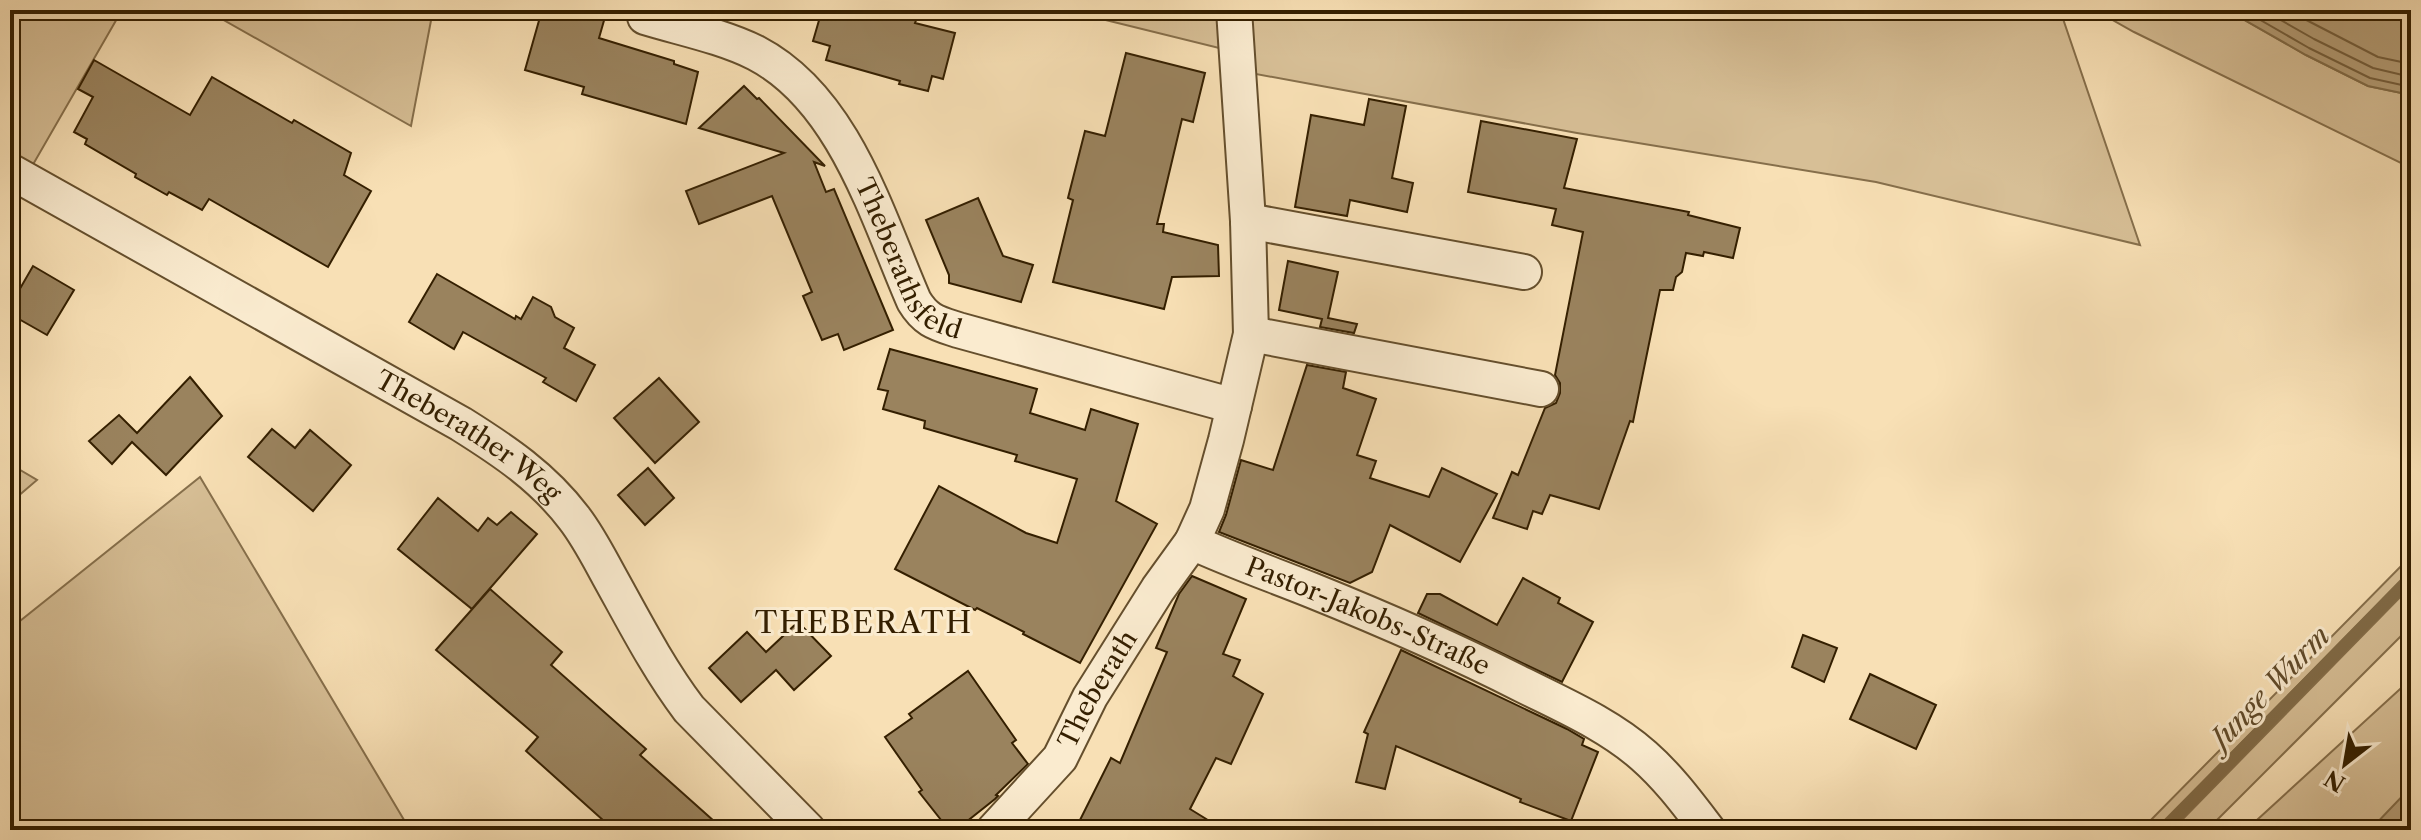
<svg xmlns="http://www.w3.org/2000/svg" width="2421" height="840" font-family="'Libre Caslon Text',serif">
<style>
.green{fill:#d7bf96;stroke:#866f4b;stroke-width:2}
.water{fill:#b59e77;stroke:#816b47;stroke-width:2}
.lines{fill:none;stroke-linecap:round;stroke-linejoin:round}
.shore{stroke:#745e3c;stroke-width:2}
.stream{stroke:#816b47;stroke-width:12}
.building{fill:#9a835e;stroke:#341f00;stroke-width:2}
.street-casing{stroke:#654f2d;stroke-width:38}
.street{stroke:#faebcf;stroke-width:34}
.labels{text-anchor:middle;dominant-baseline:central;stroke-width:6;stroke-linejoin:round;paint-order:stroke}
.street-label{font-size:26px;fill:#341f00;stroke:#faebcf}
.water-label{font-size:28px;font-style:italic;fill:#614b2a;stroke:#faebcf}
.quarter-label{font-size:30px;letter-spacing:2px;fill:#341f00;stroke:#faebcf}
</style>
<rect width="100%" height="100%" fill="#f8e0b5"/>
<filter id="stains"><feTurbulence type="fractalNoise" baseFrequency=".0025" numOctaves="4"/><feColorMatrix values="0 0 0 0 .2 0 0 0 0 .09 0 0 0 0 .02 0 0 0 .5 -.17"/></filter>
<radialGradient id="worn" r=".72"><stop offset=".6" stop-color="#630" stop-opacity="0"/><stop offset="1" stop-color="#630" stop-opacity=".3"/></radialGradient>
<!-- green -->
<g class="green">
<path d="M10,10h112l-91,158 -21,-11z"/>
<path d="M206,10h227l-22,116z"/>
<path d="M1065,10h152l2,38z"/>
<path d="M1240,10h820l80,235 -264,-63 -299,-49 -332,-61z"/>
<path d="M2095,10h132l79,45 62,31 43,9v73l-277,-136z"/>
<path d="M10,464l27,16 -27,23z"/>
<path d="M200,477l210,353h-400v-201z"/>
<path d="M2411,556v15l-256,259h-14z"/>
<path d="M2411,586v40l-204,204h-35z"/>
<path d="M2411,679v151h-165z"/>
</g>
<!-- water -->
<g class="water">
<path d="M2227,10h184v85l-43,-9 -62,-31z"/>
<path d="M2411,787v43h-41z"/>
</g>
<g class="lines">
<!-- shore -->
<g class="shore">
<path d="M2243,10l66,38 61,30 41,9"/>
<path d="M2263,10l51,29 59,29 38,9"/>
<path d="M2287,10l91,47 33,7"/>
</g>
<!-- stream -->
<path class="stream" d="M2163,830l248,-253"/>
</g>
<!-- building -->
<g class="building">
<path d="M542,10h65l-8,28 75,23v3l24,8 -12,52 -104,-30 2,-7 -59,-17z"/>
<path d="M822,10h69l26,8 -2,5 40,10 -12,46 -11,-3 -4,15 -29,-7 1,-3 -74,-21 4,-14 -17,-5z"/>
<path d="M1126,53l79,20 -12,49 -11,-3 -25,105h7l-1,8 55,13 1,31 -47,1 -8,32 -111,-27 20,-82 -5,-2 17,-67 20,5z"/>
<path d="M94,60l96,55 22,-38 80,46 2,-3 57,33 -7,22 27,16 -43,76 -119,-68 -7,11 -33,-18 -2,3 -32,-18 1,-3 -51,-30 2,-5 -13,-7 19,-35 -15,-8z"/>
<path d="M744,86l13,13 2,-1 66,68 -11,-4 12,30 8,-3 59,141 -49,20 -6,-16 -16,6 -19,-44 9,-4 -40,-96 -73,28 -13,-33 98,-38 -85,-25z"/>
<path d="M1369,99l37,7 -14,72 21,5 -6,29 -57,-12 -3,16 -52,-9 16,-92 53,10z"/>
<path d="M1481,121l96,18 -13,49 125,24 -1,3 52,13 -7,30 -29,-6 -1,4 -17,-3 -4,19 -6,5 -3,13h-13l-27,132 -3,-1 -31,88 -49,-14 -8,19 -9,-3 -6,18 -34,-11 19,-46 6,3 27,-67 11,-5 4,-10v-10l-5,-8 28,-143 -31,-7 4,-16 -88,-17z"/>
<path d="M978,198l25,58 30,9 -12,37 -72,-19v-8l-23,-55z"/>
<path d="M1288,261l50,11 -10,46 29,6 -3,9 -34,-6 2,-8 -43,-9z"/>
<path d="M33,266l41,24 -27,45 -37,-21v-8z"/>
<path d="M437,274l78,45 1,-3 5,3 12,-22 18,10 4,10 19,11 -10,20 31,17 -19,36 -33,-19 3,-4 -83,-46 -9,17 -45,-27z"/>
<path d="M890,349l147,40 -7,24 55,17 6,-21 47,15 -22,77 41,23 -77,139 -57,-29 1,-2 -47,-24 -2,2 -80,-41 44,-83 87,47 31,10 20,-64 -62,-18 2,-6 -93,-27 1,-7 -42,-12 5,-18 -10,-2z"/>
<path d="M1307,365l39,7 -3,16 33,11 -19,56 19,6 -6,17 59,19 13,-29 55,26 -37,68 -70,-37 -18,47 -22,11 -131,-51 7,-17 15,-55 32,10z"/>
<path d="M190,377l32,39 -56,59 -34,-33 -20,22 -23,-23 30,-26 18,18z"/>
<path d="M659,378l40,44 -44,41 -41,-45z"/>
<path d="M272,429l23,19 15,-18 41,35 -38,46 -65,-54z"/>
<path d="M648,468l26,30 -29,27 -27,-30z"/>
<path d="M438,498l40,33 10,-13 9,7 14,-13 26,22 -65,75 -74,-60z"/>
<path d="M1192,576l54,23 -23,55 17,6 -7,16 30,18 -32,70 -15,-6 -26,51 34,21h-149l36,-72 9,5 47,-111 -11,-4 23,-54z"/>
<path d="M1523,578l37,20 -2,5 35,19 -31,60 -144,-69 9,-19h13l57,31z"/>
<path d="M490,589l72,63 -11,13 95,84 -6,6 84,75h-110l-88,-79 12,-14 -102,-87z"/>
<path d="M798,622l33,34 -37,34 -18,-20 -35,32 -32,-34 38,-36 19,20z"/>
<path d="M1803,635l34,13 -13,34 -32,-15z"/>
<path d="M1401,650l166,79 17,10 -2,6 16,7 -27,69 -51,-19 1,-3 -125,-53 -11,43 -29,-7 12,-48 -4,-2z"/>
<path d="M968,671l48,69 -4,3 16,21 -32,31 2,1 -3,3 -39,31h-7l-30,-38 3,-2 -37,-53 27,-19 -3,-4z"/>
<path d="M1870,674l66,31 -20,44 -66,-30z"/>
</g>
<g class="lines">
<!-- street casing -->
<g class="street-casing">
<g id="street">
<path id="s1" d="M1234,10l14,211 3,113 -25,106 -19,69 -15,33c39,18 79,32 119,48 72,29 143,60 212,95 42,21 86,40 121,71 25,22 44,48 64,74"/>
<path id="s2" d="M645,17c36,11 77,19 111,36 88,46 121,163 158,248 12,20 23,22 44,29l276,76"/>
<path id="s3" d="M10,171l451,253c43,27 82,53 113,94 14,18 24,38 35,58 25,45 49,92 80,133l119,121"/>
<path d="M1248,221l276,51"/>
<path d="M1251,334l290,55"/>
<path id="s4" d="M994,830l66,-72 30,-61 68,-108 34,-47"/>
</g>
</g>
<!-- street -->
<use href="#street" class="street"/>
</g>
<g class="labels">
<!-- street labels -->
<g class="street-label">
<text stroke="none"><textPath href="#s2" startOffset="380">Theberathsfeld</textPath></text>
<text stroke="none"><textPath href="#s3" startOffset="530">Theberather Weg</textPath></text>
<text stroke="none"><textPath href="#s1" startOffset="732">Pastor-Jakobs-Straße</textPath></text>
<text stroke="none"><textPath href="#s4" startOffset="176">Theberath</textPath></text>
</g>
<!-- water labels -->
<g class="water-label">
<text transform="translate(2270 687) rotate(-46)">Junge Wurm</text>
</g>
<!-- quarter labels -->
<g class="quarter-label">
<text x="864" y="622">THEBERATH</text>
</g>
</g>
<!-- margin -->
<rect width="2421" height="840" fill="none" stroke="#f8e0b5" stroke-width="40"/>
<rect x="12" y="12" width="2397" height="816" fill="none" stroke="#341f00" stroke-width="4"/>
<rect x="20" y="20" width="2381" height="800" fill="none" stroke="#341f00" stroke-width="2"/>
<!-- north arrow -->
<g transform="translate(2345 764) rotate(211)" stroke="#faebcf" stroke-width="6" paint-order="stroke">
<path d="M0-6L14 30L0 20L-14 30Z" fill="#341f00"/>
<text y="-12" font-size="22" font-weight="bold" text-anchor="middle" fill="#341f00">N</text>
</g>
<rect width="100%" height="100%" filter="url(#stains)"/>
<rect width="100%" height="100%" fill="url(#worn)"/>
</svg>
